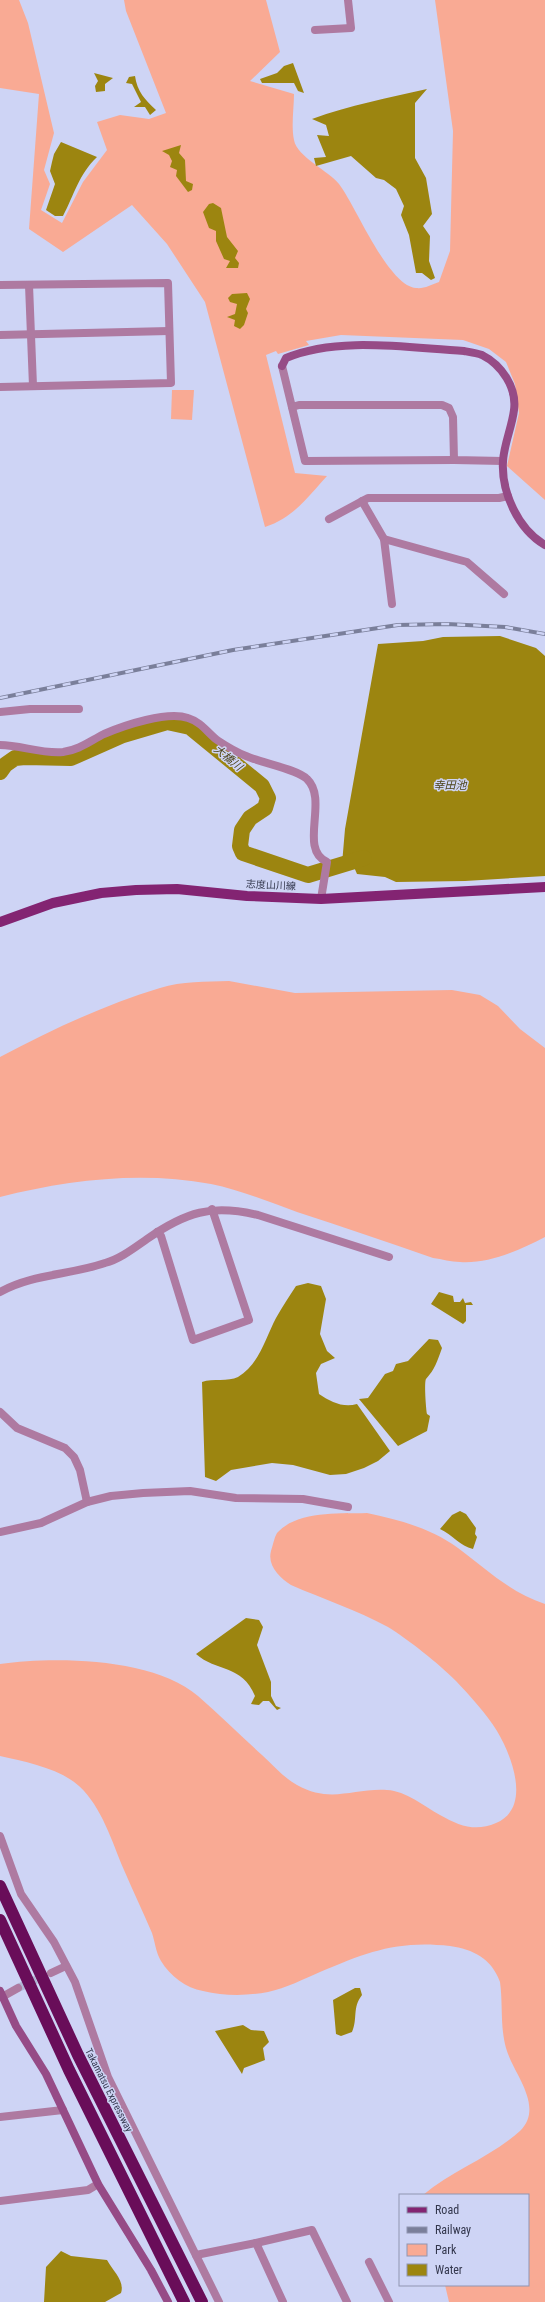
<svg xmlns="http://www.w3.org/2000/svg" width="545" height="2302" font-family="'Roboto Condensed','Noto Sans JP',sans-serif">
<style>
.green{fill:#f9aa94}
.water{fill:#9c8510}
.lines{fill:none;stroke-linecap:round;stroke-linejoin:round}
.river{stroke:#9c8510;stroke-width:16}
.street-tunnel{stroke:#afb5d3;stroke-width:8;stroke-dasharray:8 4;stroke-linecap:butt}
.street{stroke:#ae7aa1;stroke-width:8}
.secondary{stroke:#964b86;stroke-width:8}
.primary{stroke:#832472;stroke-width:10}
.highway{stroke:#690d59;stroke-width:12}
.rail-casing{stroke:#7a7f9a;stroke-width:4}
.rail{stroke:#ced4f5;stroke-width:2.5;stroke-dasharray:8;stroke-linecap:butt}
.labels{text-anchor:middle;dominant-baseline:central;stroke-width:3;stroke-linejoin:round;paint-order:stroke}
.street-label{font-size:10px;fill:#33374d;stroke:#ced4f5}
.water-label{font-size:11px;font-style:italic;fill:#4e451a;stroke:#ced4f5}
</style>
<rect width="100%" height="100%" fill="#ced4f5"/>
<!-- green -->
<g class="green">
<path d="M0,0h19l9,23 26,110 -10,37 6,14 -9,26 21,13 21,-41 24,-32 -10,-28 23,-7 29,4 17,-6 -40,-102 -2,-11h142l14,52 -30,29 44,13c0,14 -3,32 0,46 3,17 35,31 45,44 17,22 49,102 77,104 8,1 15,-3 23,-6l11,-31 3,-120 -18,-131h110v500l-38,-34 12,-53 -4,-29 -9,-22 -17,-13 -26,-9 -122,-5 -35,6 3,4 -31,9 -2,-3 -10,4 29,118 32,3c-19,21 -34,42 -62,51l-60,-225 -38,-58 -35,-39 -69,47 -34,-23 10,-135 -39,-6z"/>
<path d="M172,390h22l-2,30 -21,-1z"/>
<path d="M229,981l66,12 157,-3 28,5 18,11 22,23 25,19v189c-25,13 -56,27 -85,25 -9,0 -18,-3 -27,-4 -45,-16 -90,-31 -136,-46 -28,-10 -57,-22 -86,-28 -71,-13 -143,-4 -211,13v-140c51,-27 104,-52 160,-69 22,-7 46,-6 69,-7z"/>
<path d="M367,1513c32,7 64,15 91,35 28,21 53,45 87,56v698h-96l-4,-17h83v-90h-105c30,-25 68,-38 97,-64 25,-25 -7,-57 -14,-83 -6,-21 -3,-45 -6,-66 -8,-23 -27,-33 -50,-36 -52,-6 -83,6 -130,26 -16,7 -34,16 -52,20 -22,4 -44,4 -65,-1 -17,-3 -33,-15 -42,-30 -5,-8 -6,-19 -9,-28 -9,-21 -19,-42 -28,-63 -12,-28 -22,-63 -45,-84 -20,-18 -53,-24 -79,-30v-92c56,-8 154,-6 198,32 22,19 43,40 64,59 11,10 22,23 35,30 34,19 56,3 90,5 19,1 37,16 53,25 19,11 36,17 56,8 36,-15 16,-67 1,-92 -11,-18 -27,-35 -41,-50 -18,-18 -47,-41 -68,-54 -31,-17 -65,-28 -97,-42 -11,-7 -24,-19 -20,-34 2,-6 3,-13 6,-18 21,-23 62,-19 90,-20z"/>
</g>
<!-- water -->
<g class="water">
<path d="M293,63l11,30 -6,-2 -4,-8h-32l-2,-4 17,-6 7,-7z"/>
<path d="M94,73l19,5 -8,6v7l-9,1 -1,-6 3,-5z"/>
<path d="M135,76c2,15 10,24 21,34l-6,5 -5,-8h-11l7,-5 -9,-18 -6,-1 3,-6z"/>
<path d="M427,89l-12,14v55l11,20 6,36 -9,12 7,10 -1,25 6,17 -4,2 -9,-7h-6l-7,-38 -8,-20 3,-9 -8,-17 -12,-9 -8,-2 -25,-22 -35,10 -2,-8 12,-1 -9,-22 12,1 -3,-11 -14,-6c38,-14 76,-21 115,-30z"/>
<path d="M61,142l36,15c-18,17 -23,38 -34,59h-8l-9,-6 9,-26 -5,-13 2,-9 2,-8z"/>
<path d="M181,145l-2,8 6,7 1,21 7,3 -1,6 -4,2 -12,-16 1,-6 -7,-3 2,-6 -3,-6 -7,-4z"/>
<path d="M213,203l8,5 6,29 11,14 -3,7 4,5 -1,5h-12l4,-7 -6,-2 -8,-18v-10l-7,-3 -6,-16 6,-8z"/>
<path d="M247,293l3,6 -4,10 2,4 -4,12 -4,4 -6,-3 1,-6 -8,-3 8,-3 2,-10 -7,-2 -2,-4 4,-4z"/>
<path d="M500,636l36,12 9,8v220l-80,5 -69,1 -11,-5 -28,-3 -3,-7 -12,-3 3,-35 33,-185 45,-3 20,-4z"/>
<path d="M308,1283l13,3 5,13 -6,35 7,17 8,7 -14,6 -5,9 3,21c12,8 24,14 38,10l33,47 -12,10 -14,7 -18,6 -16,1 -37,-10 -21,-2 -41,7 -15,11 -11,-4 -3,-95c11,-4 26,0 36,-5 21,-12 28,-40 38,-59 6,-11 13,-21 20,-32z"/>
<path d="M439,1292l14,4 1,6h6l3,-4 2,5 6,-1 2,3h-7v16l-3,3 -32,-20z"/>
<path d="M429,1339l9,1 4,8c-5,14 -7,21 -16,31 -2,3 0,30 1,35l3,2 -3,15 -29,15 -39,-47 9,-1 17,-24 8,-3 3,-7 12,-3z"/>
<path d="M460,1511l6,3 10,14 -1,6 2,3 -4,12c-13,-3 -20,-14 -33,-20l12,-14z"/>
<path d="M246,1618l13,2 4,7 -6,18 14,37v14l5,10 5,2 -4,2 -8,-9h-6l-4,4 -8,-1 4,-8c-13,-32 -39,-24 -59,-42z"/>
<path d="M355,1988h5l2,7c-10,13 -4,23 -10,37l-11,4 -5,-2 -3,-34z"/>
<path d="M243,2025l8,5 13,1 5,11 -6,6 2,12 -21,8 -2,6 -27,-43z"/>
<path d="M61,2251l10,5 36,4c6,11 18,21 14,33l-16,9h-61l2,-35z"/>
</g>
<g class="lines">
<!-- river -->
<path class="river" d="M0,772l5,-7 10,-7 10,-1 46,1 52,-23 44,-13 23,5 72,59 6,12 -3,10 -15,10 -8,12 -2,16 3,7 65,22 56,-17"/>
<!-- street-tunnel -->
<path class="street-tunnel" d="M18,1988l28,-13"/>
<!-- street -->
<g class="street">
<path d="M315,30l36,-2 -3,-28"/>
<path d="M0,285l168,-2 3,100 -171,4"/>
<path d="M29,285l4,101"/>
<path d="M0,335l169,-4"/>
<path d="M282,366l23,95 149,-1"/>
<path d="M292,407l7,-2h143l7,3 4,9 1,43 49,1"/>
<path d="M362,501l22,38 83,23 37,32"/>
<path d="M329,519l39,-21h131l9,-2"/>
<path d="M384,539l8,65"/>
<path d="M0,712l30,-3h49"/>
<path d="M0,745c21,0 41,9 63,7 16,-2 27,-11 41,-18 21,-9 63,-23 84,-16 13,4 19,14 29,22 9,6 19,12 29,16 16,7 51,13 61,23 22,21 -9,70 20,83l-6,37"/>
<path d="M157,1232l4,4 32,104 56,-20 -37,-111"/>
<path d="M0,1292c32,-18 70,-17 105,-29 15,-4 29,-15 42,-24 39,-27 64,-35 111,-24l131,42"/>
<path d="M0,1412l17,16 48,20 9,9 6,13 7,32"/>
<path d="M0,1532l41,-9 46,-21 24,-6 32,-3 47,-2 46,7 67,1 45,8"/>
<path d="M0,1836l21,58 33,48 21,40 33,95 111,225"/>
<path d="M51,1973l15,-7"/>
<path d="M2,1997l16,-9"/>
<path d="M0,2117l63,-7"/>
<path d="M0,2201l88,-11 10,-6"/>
<path d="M256,2243l56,-13 35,72"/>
<path d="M196,2255l60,-12 27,59"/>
<path d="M369,2262l20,40"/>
</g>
<!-- secondary -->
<g class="secondary">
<path d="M282,366l4,-8c52,-22 122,-10 178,-7 6,1 13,2 18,4 20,10 35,33 32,55 -2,17 -10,34 -11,51 -2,31 15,68 42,84"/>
<path d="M0,1991l16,35 30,48 52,110 53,86 17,32"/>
</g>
<!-- primary -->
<path class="primary" d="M0,922l53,-19 48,-10 35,-3 41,-1 70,7 74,3 224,-12"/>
<!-- highway -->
<g class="highway">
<path d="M0,1886l78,169 124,247"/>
<path d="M0,1920l69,150 115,232"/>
</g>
<!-- rail casing -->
<g class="rail-casing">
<path id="rail" d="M0,698l233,-48 165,-25 49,-1 58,3 40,7"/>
</g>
<!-- rail -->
<use href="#rail" class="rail"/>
</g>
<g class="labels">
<!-- street labels -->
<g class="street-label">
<text transform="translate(271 885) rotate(3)">志度山川線</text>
<text transform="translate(109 2090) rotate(63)">Takamatsu Expressway</text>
</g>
<!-- water labels -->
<g class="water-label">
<text transform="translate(228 758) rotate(39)">大橋川</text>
<text x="450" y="785">幸田池</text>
</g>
</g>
<!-- legend -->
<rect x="399" y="2194" width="130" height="92" fill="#ced4f5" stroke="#9095b2"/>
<rect x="407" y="2207" width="20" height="6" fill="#832472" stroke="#9095b2"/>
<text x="435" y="2214" font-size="12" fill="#33374d">Road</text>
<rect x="407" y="2227" width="20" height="6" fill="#7a7f9a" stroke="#9095b2"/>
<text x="435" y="2234" font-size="12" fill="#33374d">Railway</text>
<rect x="407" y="2244" width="20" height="12" fill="#f9aa94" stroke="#9095b2"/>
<text x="435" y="2254" font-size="12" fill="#33374d">Park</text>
<rect x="407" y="2264" width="20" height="12" fill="#9c8510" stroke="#9095b2"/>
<text x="435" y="2274" font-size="12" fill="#33374d">Water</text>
</svg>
